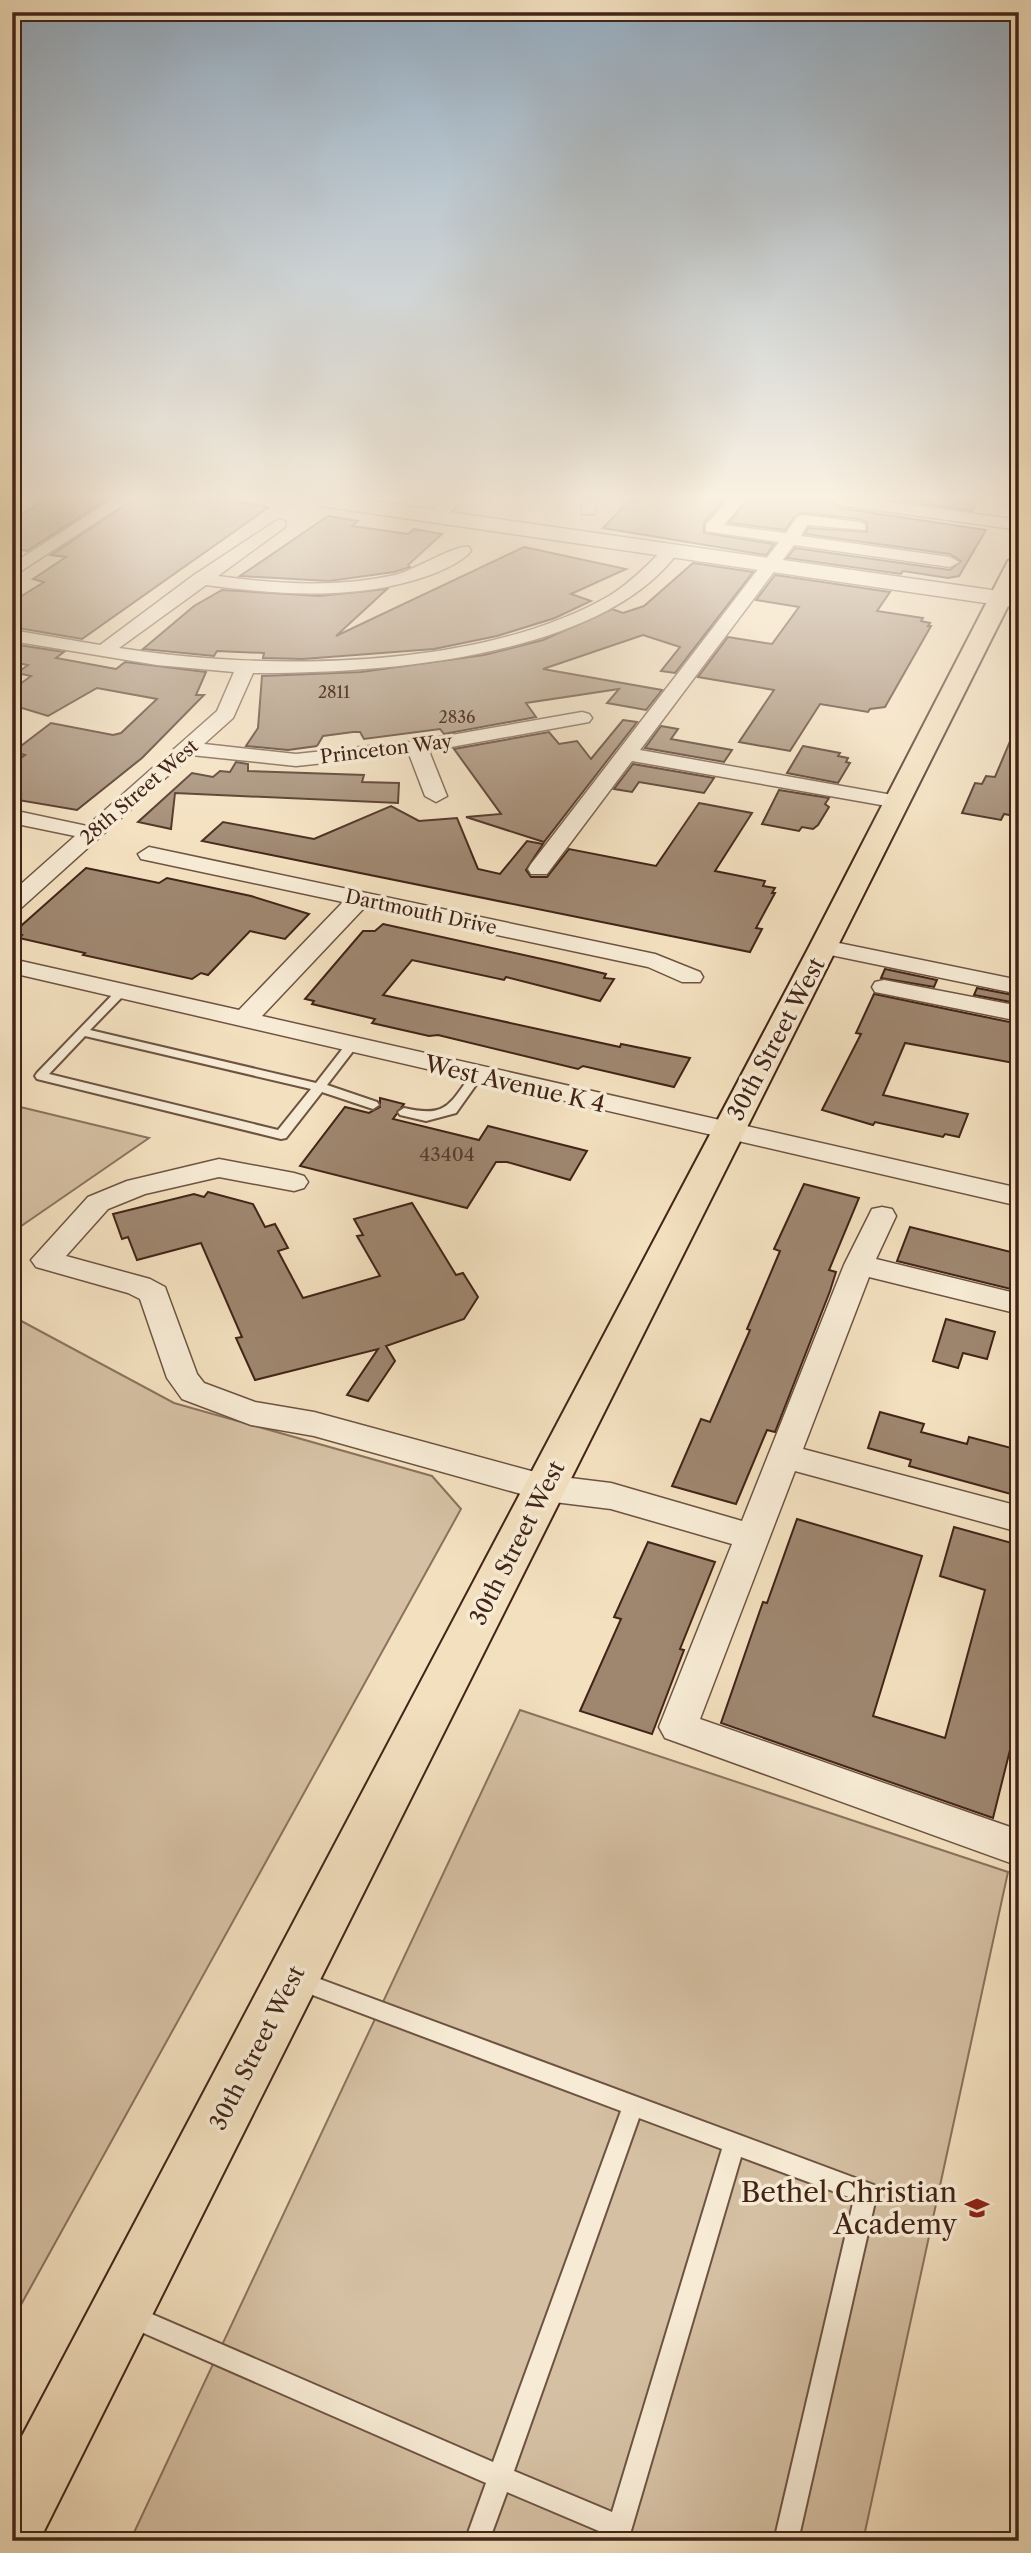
<svg xmlns="http://www.w3.org/2000/svg" width="1031" height="2553" font-family="'Libre Caslon Text',serif">
<style>
.green{fill:#d5c0a3;stroke:#8c725e;stroke-width:2}
.building{fill:#9e866f;stroke:#422418;stroke-width:2}
.lines{fill:none;stroke-linecap:round;stroke-linejoin:round}
.service-casing{stroke:#6e5342;stroke-width:4}
.minor-casing{stroke:#6e5342;stroke-width:3}
.tertiary-casing{stroke:#6e5342;stroke-width:3}
.primary-casing{stroke:#422418;stroke-width:4}
.service{fill:#f7ebd5;fill-rule:evenodd}
.minor{fill:#f7ebd5;fill-rule:evenodd}
.tertiary{fill:#f7ebd5;fill-rule:evenodd}
.primary{fill:#f3e0bf;fill-rule:evenodd}
.labels{text-anchor:middle;dominant-baseline:central;stroke-width:7;stroke-linejoin:round;paint-order:stroke}
.far-number-label{font-size:16px;fill:#593c2e}
.far-street-label{font-size:19px;fill:#422418;stroke:#f7ebd5}
.number-label{font-size:19px;fill:#593c2e}
.street-label{font-size:23px;fill:#422418;stroke:#f7ebd5}
.near-poi-label{font-size:28px;fill:#422418;stroke:#f7ebd5;text-anchor:end}
</style>
<rect width="100%" height="100%" fill="#f3e0bf"/>
<filter id="stains"><feTurbulence type="fractalNoise" baseFrequency=".00286" numOctaves="4"/><feColorMatrix values="0 0 0 0 .2 0 0 0 0 .09 0 0 0 0 .02 0 0 0 .5 -.17"/></filter>
<radialGradient id="worn" r=".72"><stop offset=".6" stop-color="#630" stop-opacity="0"/><stop offset="1" stop-color="#630" stop-opacity=".3"/></radialGradient>
<!-- green -->
<g class="green">
<path d="M12,1105l137,33 -135,93 -2,10z"/>
<path d="M12,1316l162,87 258,73 29,33 -449,812z"/>
<path d="M520,1710l488,162 -145,669h-733z"/>
</g>
<!-- building -->
<g class="building">
<path d="M45,500h61l-79,51 -15,-3v-28z"/>
<path d="M133,500h94l42,7 -187,132 -70,-12v-25l32,-20 -11,-3 33,-22 -15,-2z"/>
<path d="M630,500h94l-20,23v10l70,11 -8,11 -163,-27z"/>
<path d="M746,500h83l11,8 146,22 -27,46 -11,2 -45,-7 -2,3 -114,-16 8,-10 155,22 11,-9 -11,-7 -145,-20 3,-6 59,4v-10l-8,-3 -57,-6 -7,3 -10,14 -56,-7z"/>
<path d="M899,500h79l-5,11z"/>
<path d="M328,516l30,5 -6,5 56,8 6,-5 28,5 -34,31 2,2 -16,5 -65,9 -89,-5z"/>
<path d="M524,547l102,22 -55,25 20,7 -36,17 -58,18 -63,13 -131,10 -40,-1 1,-5 -47,-2 -3,5 -71,-7 51,-43 28,-16 97,6 68,-7 -51,47z"/>
<path d="M693,563l60,9 -78,101 -14,-2 19,-24 -37,-12 -100,34 119,21 -16,20 -39,-7 12,-14 -93,14 10,14 -92,17 -4,-5 -76,10 -4,-7h-7l-30,4 -6,10 -29,4 -42,-4 12,-18 4,-52 99,-4 123,-17 59,-15 69,-31 11,4 21,-7z"/>
<path d="M775,575l115,17 -13,19 46,7 -2,3 9,2 -2,3h3l-46,81 -15,2 -2,3 -48,-8 -30,47 -51,-9 35,-52 -76,-13 30,-40 44,7 27,-37 -43,-7z"/>
<path d="M12,644l52,8 -8,6 60,11 9,-7 81,10 -10,23h8l-62,63 -65,52 -65,-11v-34l13,-10 -12,-3 38,-29 62,12 8,-2 36,-34 -60,-11 -49,28 -36,-11v-15l19,-14 -14,-3 11,-8 -16,-3z"/>
<path d="M623,720l14,2 -93,120 -78,-25 35,-3 -47,-65 95,-17 10,12 18,-3 14,18z"/>
<path d="M1019,720v97l-15,-3 -3,6 -39,-7 13,-30 7,1 4,-8 9,1z"/>
<path d="M661,726l17,3 -7,10 61,11 -8,12 -79,-14z"/>
<path d="M803,746l37,7 -2,3 10,2 -2,4 4,1 -12,20 -51,-10z"/>
<path d="M236,762l12,2v7l116,4 -2,7 37,1 -1,20 -223,-10 -4,36 -33,-7 54,-49 21,4 7,-6 10,1z"/>
<path d="M633,764l81,14 -10,15 -65,-11 -7,10 -18,-3z"/>
<path d="M779,790l50,8 -4,6 4,3 -11,18 -5,4 -11,-2 -3,4 -37,-7z"/>
<path d="M699,803l53,10 -37,58 50,10 -2,5 12,2 -3,5h3l-19,35 6,1 -12,23 -548,-111 21,-19 91,17 77,-33 28,15 38,-3 21,51 22,5 27,-33 16,3 -17,26 5,7h16l22,-28 87,17z"/>
<path d="M86,868l73,15 8,-5 84,18 58,18 -24,25 -35,-8 -42,44 -7,-2 -9,6 -109,-24 2,-2 -66,-15 3,-3 -9,-2z"/>
<path d="M383,924l177,39 46,11 -2,4 10,1 -14,22 -94,-24 -2,3 -92,-20 -29,35 237,52 1,-3 69,14 -16,29 -91,-21 -5,3 -140,-34 -9,1 -57,-13 3,-4 -63,-15 2,-3 -9,-2 58,-68h12z"/>
<path d="M885,969l52,11 -3,7 -53,-9z"/>
<path d="M977,988l36,7 -2,7 -37,-7z"/>
<path d="M874,994l145,30v40l-114,-21 -22,52 85,19 -9,23 -14,-3 -2,3 -68,-15 -2,3 -51,-15 39,-76 -5,-1z"/>
<path d="M380,1098l24,6 -11,15 86,21 9,-14 99,25 -17,29 -63,-18h-11l-29,46 -167,-42 45,-59 24,6 11,-6z"/>
<path d="M804,1184l55,14 -30,72 7,2 -6,19 -55,141 -8,-2 -31,74 -64,-18 29,-67 9,3 40,-92 -3,-1 33,-78 -6,-2z"/>
<path d="M208,1192l45,12 12,23 10,-3 13,24 -10,3 25,47 77,-22 -23,-40 6,-1 -9,-16 58,-16 44,72 7,-2 15,24 -14,22 -78,27 9,15 -27,40 -21,-6 31,-46 -123,31 -19,-42 6,-1 -41,-94 -64,17 -9,-23 -6,2 -9,-25 81,-20 10,3z"/>
<path d="M910,1227l109,27v37l-122,-30z"/>
<path d="M946,1319l49,13 -8,27 -24,-6 -5,15 -25,-7z"/>
<path d="M880,1412l44,12 -3,8 46,12 2,-7 50,13v29l-4,-1 -4,16 -102,-28 2,-6 -43,-12z"/>
<path d="M797,1519l125,37 -49,160 72,22 40,-148 -45,-14 14,-49 65,18v190l-5,-1 -21,84 -272,-95 36,-104 6,-17 4,1z"/>
<path d="M648,1542l67,20 -35,87 4,1 -32,84 -72,-23 41,-92 -7,-2z"/>
</g>
<g class="lines">
<!-- service casing -->
<g class="service-casing">
<g id="service">
<path d="M121,989l6,3 -2,2 -35,36 226,53 31,-40h8l2,3 -30,39 50,17 2,3 -6,4 -51,-17 -36,46 -5,1 -244,-60 -2,-3 2,-3 80,-83zM85,1036l226,53 -33,41 -229,-56z"/>
<path d="M477,1071l6,4 -27,38 -30,8 -26,-6 -2,-3 6,-4c43,10 45,-3 69,-36z"/>
<path d="M301,1972l573,213 3,8 -79,348h-24l80,-342 -113,-42 -113,384h-24l2,-7 -99,-42 -18,49h-24l21,-58 -363,-159 -3,-8 3,-8 8,-3 362,157 128,-351 -327,-123 -3,-7 3,-7zM639,2118l83,31 -110,363 -98,-41z"/>
</g>
</g>
<!-- minor casing -->
<g class="minor-casing">
<g id="minor">
<path d="M111,500h19l-118,77v-13z"/>
<path d="M445,500h18l-22,20h-12v-6z"/>
<path d="M582,500h16l-4,14h-12z"/>
<path d="M728,500l16,1 -20,24 62,8 11,-16 6,-2 56,7 6,2v6l-58,-5 -6,11 149,21 9,5 -9,5 -156,-22 -154,205 258,46 11,6 -11,6 -266,-47 -85,113h-16l-3,-5 3,-5 248,-322 -73,-11v-6z"/>
<path d="M832,500h45l142,20v10l-179,-25z"/>
<path d="M279,519l6,2v6l-67,49c58,8 119,12 177,-1 18,-4 61,-31 74,-28l2,4c-9,11 -28,19 -41,24 -73,26 -149,20 -224,10l-87,63c145,23 359,23 490,-52 21,-13 39,-31 56,-49h12l2,4c-78,108 -303,123 -426,122l-20,45 -29,26 92,10 121,-13 165,-29 7,2 3,4 -3,4 -160,29 18,45 -11,6 -11,-6 -16,-42 -113,12 -105,-11 -171,154 -8,2v-19l63,-56 -63,-13v-13l75,16 130,-115 17,-39 -77,-7 -145,-24v-11l88,15 94,-70z"/>
<path d="M149,847l506,107 45,18 3,5 -3,5h-18l-34,-15 -283,-60 -103,109 757,172v18l-1007,-233v-14l227,51 104,-108 -202,-43 -3,-5z"/>
<path d="M824,940l195,40v14l-203,-42 -4,-5 4,-5z"/>
<path d="M884,980l135,26v15l-144,-29 -3,-5 3,-5z"/>
<path d="M219,1159l75,14 10,3 4,6 -4,6 -10,3 -75,-14 -74,17 -37,15 -42,47 84,23 15,8 32,87 7,9 51,19 59,10 232,63 65,8 131,38 102,-256 28,-56 10,-2 10,2 4,7 -20,43 143,35v20l-150,-37 -66,172 216,57v26l-224,-61 -95,248 319,111v36l-354,-128 -6,-11 73,-183 -121,-35 -65,-8 -232,-65 -63,-11 -69,-26 -15,-21 -27,-79 -12,-6 -92,-26 -5,-7 57,-63 39,-16z"/>
</g>
</g>
<!-- tertiary casing -->
<g class="tertiary-casing">
<path id="tertiary" d="M311,500h54l654,94v14l-698,-102z"/>
</g>
<!-- primary casing -->
<g class="primary-casing">
<path id="primary" d="M1019,554v30l-980,1957h-27v-86l797,-1508 199,-386z"/>
</g>
<!-- service -->
<use href="#service" class="service"/>
<!-- minor -->
<use href="#minor" class="minor"/>
<!-- tertiary -->
<use href="#tertiary" class="tertiary"/>
<!-- primary -->
<use href="#primary" class="primary"/>
</g>
<!-- sky -->
<linearGradient id="sky" x2="0" y2="1"><stop stop-color="#94acc1"/><stop offset="0.58" stop-color="#faf1e2"/><stop offset="1" stop-color="#faf1e2" stop-opacity="0"/></linearGradient>
<rect width="1031" height="858" fill="url(#sky)"/>
<!-- icons -->
<defs>
<g id="school-bare" transform="scale(1.89)"><path d="M0-5L7-2L0 1L-7-2ZM-4 1L0 2.5L4 1V4Q0 6-4 4Z" fill="#8f2418" stroke="#f7ebd5" stroke-width="2.5" paint-order="stroke"/></g>
</defs>
<g fill-rule="evenodd">
<use href="#school-bare" x="977" y="2208"/>
</g>
<g class="labels">
<!-- far-number labels -->
<g class="far-number-label">
<text x="334" y="692">2811</text>
<text x="457" y="717">2836</text>
</g>
<!-- far-street labels -->
<g class="far-street-label">
<text transform="translate(386 749) rotate(-7)">Princeton Way</text>
<text transform="translate(139 792) rotate(-41)">28th Street West</text>
<text transform="translate(421 912) rotate(12)">Dartmouth Drive</text>
</g>
<!-- number labels -->
<g class="number-label">
<text x="447" y="1154">43404</text>
</g>
<!-- street labels -->
<g class="street-label">
<text transform="translate(776 1039) rotate(-62)">30th Street West</text>
<text transform="translate(515 1084) rotate(13)">West Avenue K 4</text>
<text transform="translate(517 1543) rotate(-63)">30th Street West</text>
<text transform="translate(257 2048) rotate(-63)">30th Street West</text>
</g>
<!-- near-poi labels -->
<g class="near-poi-label">
<text x="957" y="2192">Bethel Christian<tspan x="957" dy="32">Academy</tspan></text>
</g>
</g>
<!-- margin -->
<rect width="1031" height="2553" fill="none" stroke="#f3e0bf" stroke-width="42"/>
<rect x="14" y="14" width="1003" height="2525" fill="none" stroke="#422418" stroke-width="3.5"/>
<rect x="21" y="21" width="989" height="2511" fill="none" stroke="#422418" stroke-width="2"/>
<rect width="100%" height="100%" filter="url(#stains)"/>
<rect width="100%" height="100%" fill="url(#worn)"/>
</svg>
